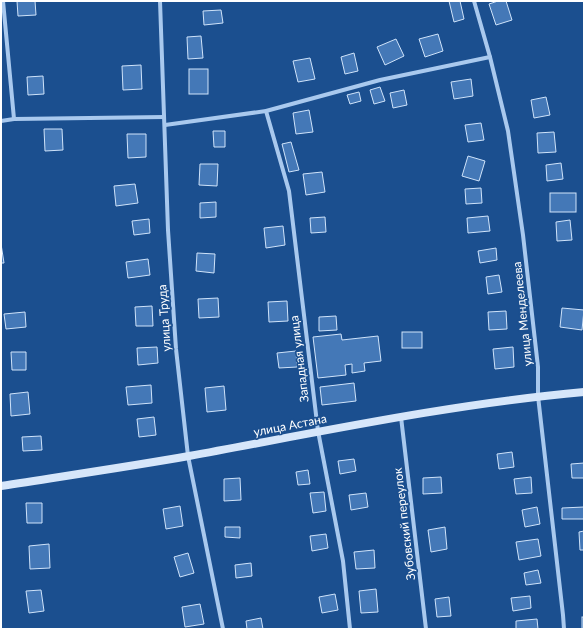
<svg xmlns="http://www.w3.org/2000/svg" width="585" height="630" font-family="Lato,sans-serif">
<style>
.building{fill:#4478b7;stroke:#cfe3fa}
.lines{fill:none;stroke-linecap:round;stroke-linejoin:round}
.street{stroke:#a9c9ee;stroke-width:4}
.secondary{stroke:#d6e6fa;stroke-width:8}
.labels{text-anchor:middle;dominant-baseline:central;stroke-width:3.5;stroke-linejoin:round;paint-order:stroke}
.street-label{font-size:12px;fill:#fff;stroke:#1b4f8f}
</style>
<rect width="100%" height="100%" fill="#1b4f8f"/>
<!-- building -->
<g class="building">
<path d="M17,1h18l1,14 -18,1z"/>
<path d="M449,1h11l4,18 -10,3z"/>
<path d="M498,1h8l6,19 -16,5 -7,-21z"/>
<path d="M221,10l2,13 -19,2 -1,-14z"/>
<path d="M438,34l5,17 -18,6 -6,-18z"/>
<path d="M201,36l2,22 -15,1 -1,-22z"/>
<path d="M396,39l8,17 -19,9 -8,-18z"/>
<path d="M354,53l4,18 -13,3 -4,-17z"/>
<path d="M310,58l5,21 -17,3 -5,-21z"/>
<path d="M141,65l1,24 -19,1 -1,-24z"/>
<rect x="189" y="69" width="19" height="25"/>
<path d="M43,76l1,18 -16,1 -1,-18z"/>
<path d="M471,79l2,17 -19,3 -3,-17z"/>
<path d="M380,87l5,14 -11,3 -4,-14z"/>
<path d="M404,90l3,15 -14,3 -3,-15z"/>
<path d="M359,92l2,9 -11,3 -3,-9z"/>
<path d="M546,97l4,18 -16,3 -3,-18z"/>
<path d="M309,110l4,22 -17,2 -3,-21z"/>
<path d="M481,123l3,17 -16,2 -3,-17z"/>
<path d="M44,129h18l1,21 -18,1z"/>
<path d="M213,131h12v16h-11z"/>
<path d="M554,132l2,20 -18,1 -1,-20z"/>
<path d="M127,134h19v23l-18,1z"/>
<path d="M291,142l8,28 -10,2 -7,-28z"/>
<path d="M468,156l17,5 -6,20 -17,-5z"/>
<path d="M561,163l2,16 -16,2 -1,-16z"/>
<path d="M200,164h18l-1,22 -18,-1z"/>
<path d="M322,172l3,20 -19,3 -3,-21z"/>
<path d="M135,184l3,19 -22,3 -2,-20z"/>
<path d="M481,188l1,15 -16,1 -1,-15z"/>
<rect x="550" y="193" width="26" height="19"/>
<path d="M216,202v15l-16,1v-15z"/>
<path d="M488,216l2,15 -22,2 -1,-15z"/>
<path d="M325,217l1,15 -15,1 -1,-15z"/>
<path d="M149,219l1,14 -16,2 -2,-14z"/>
<path d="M570,220l2,20 -15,1 -1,-19z"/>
<path d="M283,226l2,19 -19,3 -2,-20z"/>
<path d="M1,244l3,19h-3z"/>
<path d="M496,248l1,12 -17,3 -2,-12z"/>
<path d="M197,253l18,1 -1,19 -18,-2z"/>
<path d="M148,259l2,16 -22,3 -2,-16z"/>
<path d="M499,275l3,17 -14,2 -2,-17z"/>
<path d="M218,298l1,19 -20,1 -1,-19z"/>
<path d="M287,301l1,20 -19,1 -1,-20z"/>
<path d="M152,306l1,20h-17l-1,-19z"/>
<path d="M562,308l22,2 -2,20 -22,-3z"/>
<path d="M506,311l1,18 -18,1 -1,-18z"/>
<path d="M25,312l1,15 -20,2 -2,-15z"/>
<path d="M336,316l1,14 -18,1v-14z"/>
<rect x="402" y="332" width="20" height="16"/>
<path d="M341,334l1,6 36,-4 3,25 -17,2 1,8 -13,2v-9l-7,1 1,10 -28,3 -5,-41z"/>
<path d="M157,347l1,16 -20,2 -1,-17z"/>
<path d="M513,347l1,20 -19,2 -2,-20z"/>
<path d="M296,351l1,16 -18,1 -2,-15z"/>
<path d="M11,352h15v18h-14z"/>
<path d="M354,383l2,18 -34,4 -2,-18z"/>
<path d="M151,385l1,18 -24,2 -2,-18z"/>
<path d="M224,386l2,24 -19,2 -2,-24z"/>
<path d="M28,392l2,22 -19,2 -1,-22z"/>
<path d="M154,417l2,18 -17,2 -2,-18z"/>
<path d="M41,436l1,14 -19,1 -1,-14z"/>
<path d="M512,452l2,15 -15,2 -2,-15z"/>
<path d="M354,459l2,12 -16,3 -2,-13z"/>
<path d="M584,463v15h-12l-1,-14z"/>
<path d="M308,470l2,14 -12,1 -2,-13z"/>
<path d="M441,477l1,16 -19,1v-16z"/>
<path d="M531,477l1,16 -16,1 -2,-15z"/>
<path d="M240,478l1,22 -17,1v-22z"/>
<path d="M324,492l2,19 -13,2 -3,-20z"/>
<path d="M366,493l2,14 -17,3 -2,-15z"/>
<path d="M26,503h16v20h-15z"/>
<path d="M180,506l3,20 -17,3 -3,-20z"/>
<path d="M537,507l3,17 -15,3 -3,-17z"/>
<path d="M584,507v12h-22v-11z"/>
<path d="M225,527h15v11l-15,-1z"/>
<path d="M445,527l2,22 -16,3 -3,-22z"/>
<path d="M584,531v19h-4l-1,-18z"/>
<path d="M326,534l2,14 -16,3 -2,-15z"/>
<path d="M538,539l3,17 -22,4 -3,-18z"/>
<path d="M49,544l1,24 -20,1 -1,-23z"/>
<path d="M374,550l1,18 -19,1 -2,-17z"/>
<path d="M188,553l6,20 -14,4 -6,-20z"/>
<path d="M251,563l1,13 -16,2 -1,-13z"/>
<path d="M538,570l3,13 -15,2 -2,-12z"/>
<path d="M376,589l2,23 -17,1 -2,-22z"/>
<path d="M41,590l3,21 -15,2 -3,-22z"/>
<path d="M335,594l3,16 -16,3 -3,-16z"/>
<path d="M530,596l1,12 -18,3 -2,-13z"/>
<path d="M449,597l2,19 -14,1 -2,-18z"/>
<path d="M200,604l4,20 -19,3 -3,-20z"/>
<rect x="582" y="617" width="2" height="12"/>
<path d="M261,618l2,11h-16l-1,-8z"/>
<path d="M537,619l1,10h-22v-8z"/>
</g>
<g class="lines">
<!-- street -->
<g class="street">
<path d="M3,1l11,118"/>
<path d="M160,1l8,229 8,119 12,107 35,173"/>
<path d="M474,1l16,56 18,74 15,104 15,132v29l25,219 1,14"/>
<path d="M266,111l23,80 29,240 25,130 7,68"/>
<path d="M1,121l13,-2 150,-2"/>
<path d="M165,125l101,-14 114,-31 110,-23"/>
<path d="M401,417l25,212"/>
</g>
<!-- secondary -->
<path class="secondary" d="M1,486c63,-10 126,-19 188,-30 131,-24 262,-52 395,-64"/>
</g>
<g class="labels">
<!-- street labels -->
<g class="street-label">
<text transform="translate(522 314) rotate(-96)">улица Менделеева</text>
<text transform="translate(164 318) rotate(-94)">улица Труда</text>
<text transform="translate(299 359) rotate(-97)">Западная улица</text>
<text transform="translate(290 425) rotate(-11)">улица Астана</text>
<text transform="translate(404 524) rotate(-97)">Зубовский переулок</text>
</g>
</g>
<!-- border -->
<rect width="585" height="630" fill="none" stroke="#ffffff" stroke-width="4"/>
</svg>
